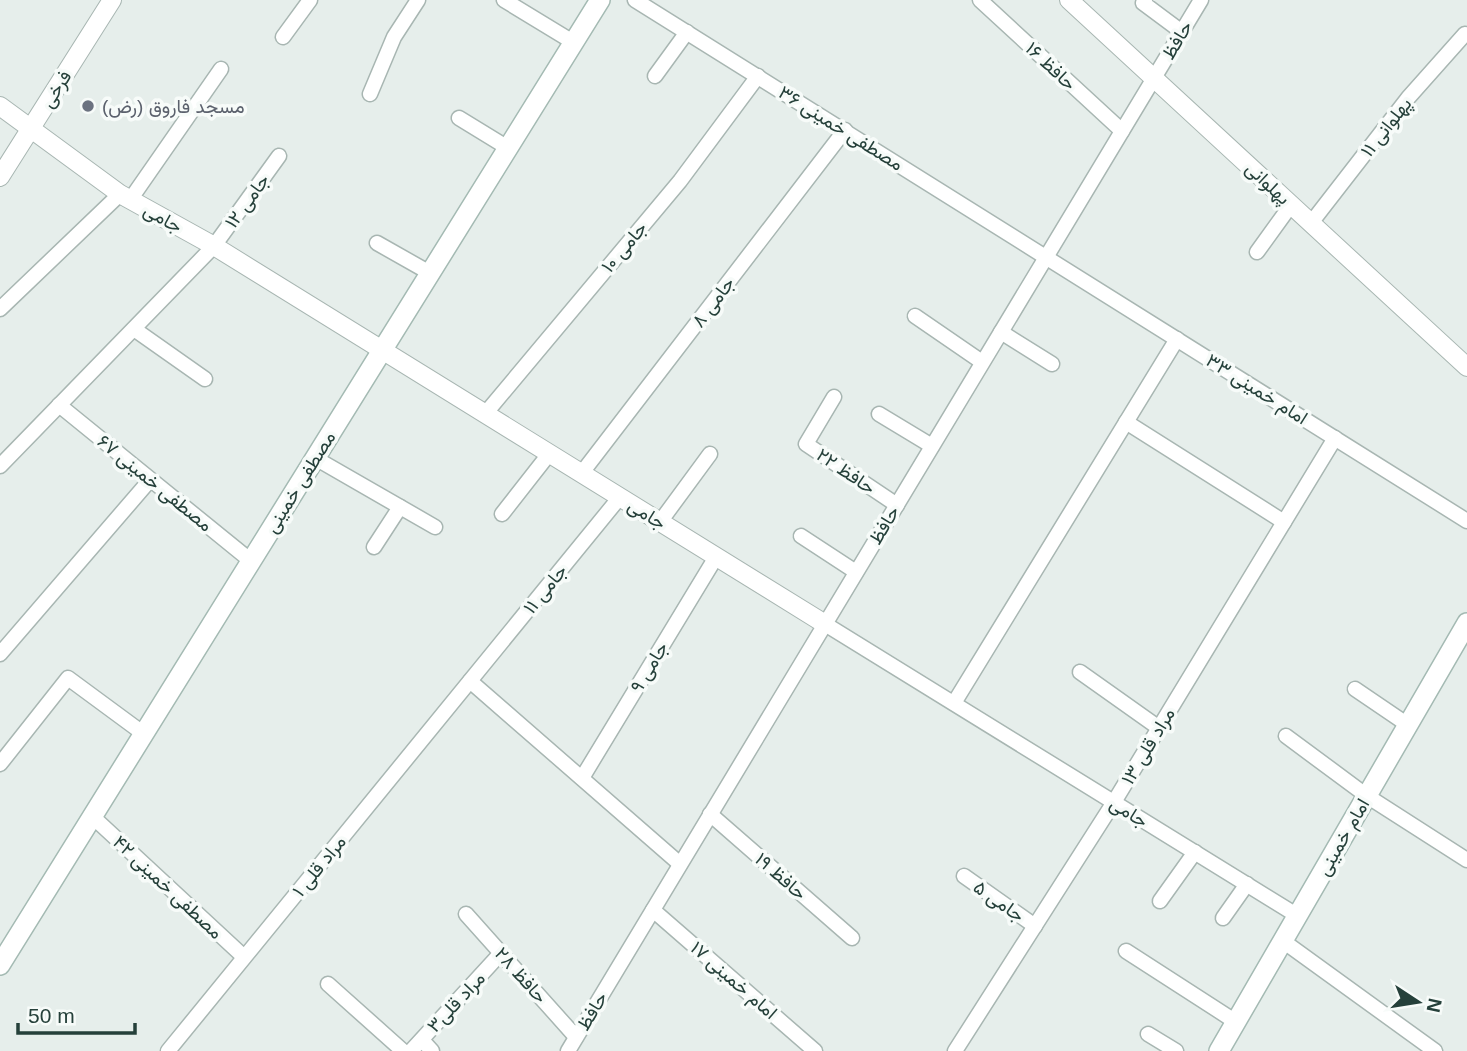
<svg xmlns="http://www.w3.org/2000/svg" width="1467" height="1051" font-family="Helvetica,Vazirmatn,sans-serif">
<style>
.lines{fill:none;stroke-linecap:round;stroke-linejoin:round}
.minor-casing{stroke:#a8b6b2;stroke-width:17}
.tertiary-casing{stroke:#a8b6b2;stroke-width:20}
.secondary-casing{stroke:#a4bab3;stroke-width:22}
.minor{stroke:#fff;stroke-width:14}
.tertiary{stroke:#fff;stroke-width:18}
.secondary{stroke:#fff;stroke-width:19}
.worship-dot{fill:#6b7280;stroke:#f7fbf9;stroke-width:2.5}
.labels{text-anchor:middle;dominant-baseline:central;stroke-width:7;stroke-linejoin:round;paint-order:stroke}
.street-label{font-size:19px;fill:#25403a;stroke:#f7fbf9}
.worship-label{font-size:19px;fill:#5b616d;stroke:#f7fbf9;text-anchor:start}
</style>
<rect width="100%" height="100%" fill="#e6eeeb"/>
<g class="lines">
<!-- minor casing -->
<g class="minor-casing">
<g id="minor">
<path d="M504,0l69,42"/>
<path d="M635,0l832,521"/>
<path d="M980,0l142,131"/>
<path d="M1145,0l-2,3 39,29"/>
<path d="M283,37l27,-37"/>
<path d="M655,76l32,-44"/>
<path d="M370,94l24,-57 24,-37"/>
<path d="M459,118l49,30"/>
<path d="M130,200l91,-131"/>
<path d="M1311,223l97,-125 57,-64"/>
<path d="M377,243l53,30"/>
<path d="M1257,252l34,-47"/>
<path d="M0,309l120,-115"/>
<path d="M915,316l67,46"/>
<path d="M134,329l71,50"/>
<path d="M1001,332l51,32"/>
<path d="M834,397l-28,47 91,61"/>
<path d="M59,405l192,156"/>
<path d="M485,414l195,-233 78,-105"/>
<path d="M879,414l53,32"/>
<path d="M1126,422l158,100"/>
<path d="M315,458l120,69"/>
<path d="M0,466l214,-220 65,-90"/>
<path d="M581,474l264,-344"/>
<path d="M502,514l47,-60"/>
<path d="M660,522l50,-68"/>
<path d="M801,536l55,36"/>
<path d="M374,547l26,-40"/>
<path d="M825,624l473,292"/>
<path d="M0,654l150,-174"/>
<path d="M1080,672l79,56"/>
<path d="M470,681l210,183"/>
<path d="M1355,689l53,36"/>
<path d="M954,703l223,-364"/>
<path d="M1286,736l81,60 100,64"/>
<path d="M0,764l68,-86 76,56"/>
<path d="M582,778l134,-221"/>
<path d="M710,814l142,124"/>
<path d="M93,817l151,140"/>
<path d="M964,876l71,50"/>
<path d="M1160,901l35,-49"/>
<path d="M653,910l162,141"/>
<path d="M466,914l110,123"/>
<path d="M1223,918l24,-34"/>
<path d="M1283,941l152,110"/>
<path d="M1126,951l110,71"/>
<path d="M328,984l75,67"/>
<path d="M1148,1034l28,17"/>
<path d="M422,1040l10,11"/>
<path d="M168,1051l452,-554"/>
<path d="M411,1051l90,-98"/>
<path d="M568,1051l633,-1051"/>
<path d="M955,1051l159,-249 221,-364"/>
</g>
</g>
<!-- tertiary casing -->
<g class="tertiary-casing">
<g id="tertiary">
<path d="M1069,0l398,367"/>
<path d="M0,106l120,88 94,52 611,378"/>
<path d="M0,177l112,-177"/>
</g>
</g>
<!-- secondary casing -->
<g class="secondary-casing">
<g id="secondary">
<path d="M0,965l600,-965"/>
<path d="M1219,1051l248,-428"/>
</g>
</g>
<!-- minor -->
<use href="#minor" class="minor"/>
<!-- tertiary -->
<use href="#tertiary" class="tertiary"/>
<!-- secondary -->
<use href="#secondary" class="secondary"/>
</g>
<!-- markers -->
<circle class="worship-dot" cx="88" cy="106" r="7"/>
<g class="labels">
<!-- street labels -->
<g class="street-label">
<text transform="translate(1177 40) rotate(-59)">حافظ</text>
<text transform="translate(1051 66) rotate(43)">حافظ ۱۶</text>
<text transform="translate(56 89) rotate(-58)">فرخی</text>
<text transform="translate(1386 127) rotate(-52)">پهلوانی ۱۱</text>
<text transform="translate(841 128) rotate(32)">مصطفی خمینی ۳۶</text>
<text transform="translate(1268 183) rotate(43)">پهلوانی</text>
<text transform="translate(247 201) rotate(-54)">جامی ۱۲</text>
<text transform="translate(163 218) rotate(29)">جامی</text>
<text transform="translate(624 247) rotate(-50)">جامی ۱۰</text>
<text transform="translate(713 302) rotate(-53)">جامی ۸</text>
<text transform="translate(1257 389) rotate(32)">امام خمینی ۳۳</text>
<text transform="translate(846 471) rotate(34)">حافظ ۲۲</text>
<text transform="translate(300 482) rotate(-58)">مصطفی خمینی</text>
<text transform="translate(155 483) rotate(39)">مصطفی خمینی ۶۷</text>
<text transform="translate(647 514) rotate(32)">جامی</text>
<text transform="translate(884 525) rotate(-59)">حافظ</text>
<text transform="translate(545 589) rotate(-51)">جامی ۱۱</text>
<text transform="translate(649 667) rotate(-59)">جامی ۹</text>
<text transform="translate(1148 746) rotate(-59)">مراد قلی ۱۳</text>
<text transform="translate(1129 812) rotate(32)">جامی</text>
<text transform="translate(1343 837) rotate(-60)">امام خمینی</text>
<text transform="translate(319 866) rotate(-51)">مراد قلی ۱</text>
<text transform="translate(781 876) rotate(41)">حافظ ۱۹</text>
<text transform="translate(168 887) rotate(43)">مصطفی خمینی ۴۲</text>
<text transform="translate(999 901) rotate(35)">جامی ۵</text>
<text transform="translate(521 975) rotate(48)">حافظ ۲۸</text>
<text transform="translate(734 980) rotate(41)">امام خمینی ۱۷</text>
<text transform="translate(456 1002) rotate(-47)">مراد قلی۳</text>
<text transform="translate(592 1011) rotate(-59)">حافظ</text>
</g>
<!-- worship labels -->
<g class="worship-label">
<text x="102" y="106">مسجد فاروق (رض)</text>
</g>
</g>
<!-- north arrow -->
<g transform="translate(1418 1002) rotate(102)" stroke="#f7fbf9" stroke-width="5" paint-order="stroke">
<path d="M0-5L12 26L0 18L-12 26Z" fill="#25403a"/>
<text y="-10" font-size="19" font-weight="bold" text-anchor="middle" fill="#25403a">N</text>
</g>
<!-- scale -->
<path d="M18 1023v10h117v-10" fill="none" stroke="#25403a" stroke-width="3.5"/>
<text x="28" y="1023" font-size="21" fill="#25403a" stroke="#f7fbf9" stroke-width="5" paint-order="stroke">50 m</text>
</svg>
